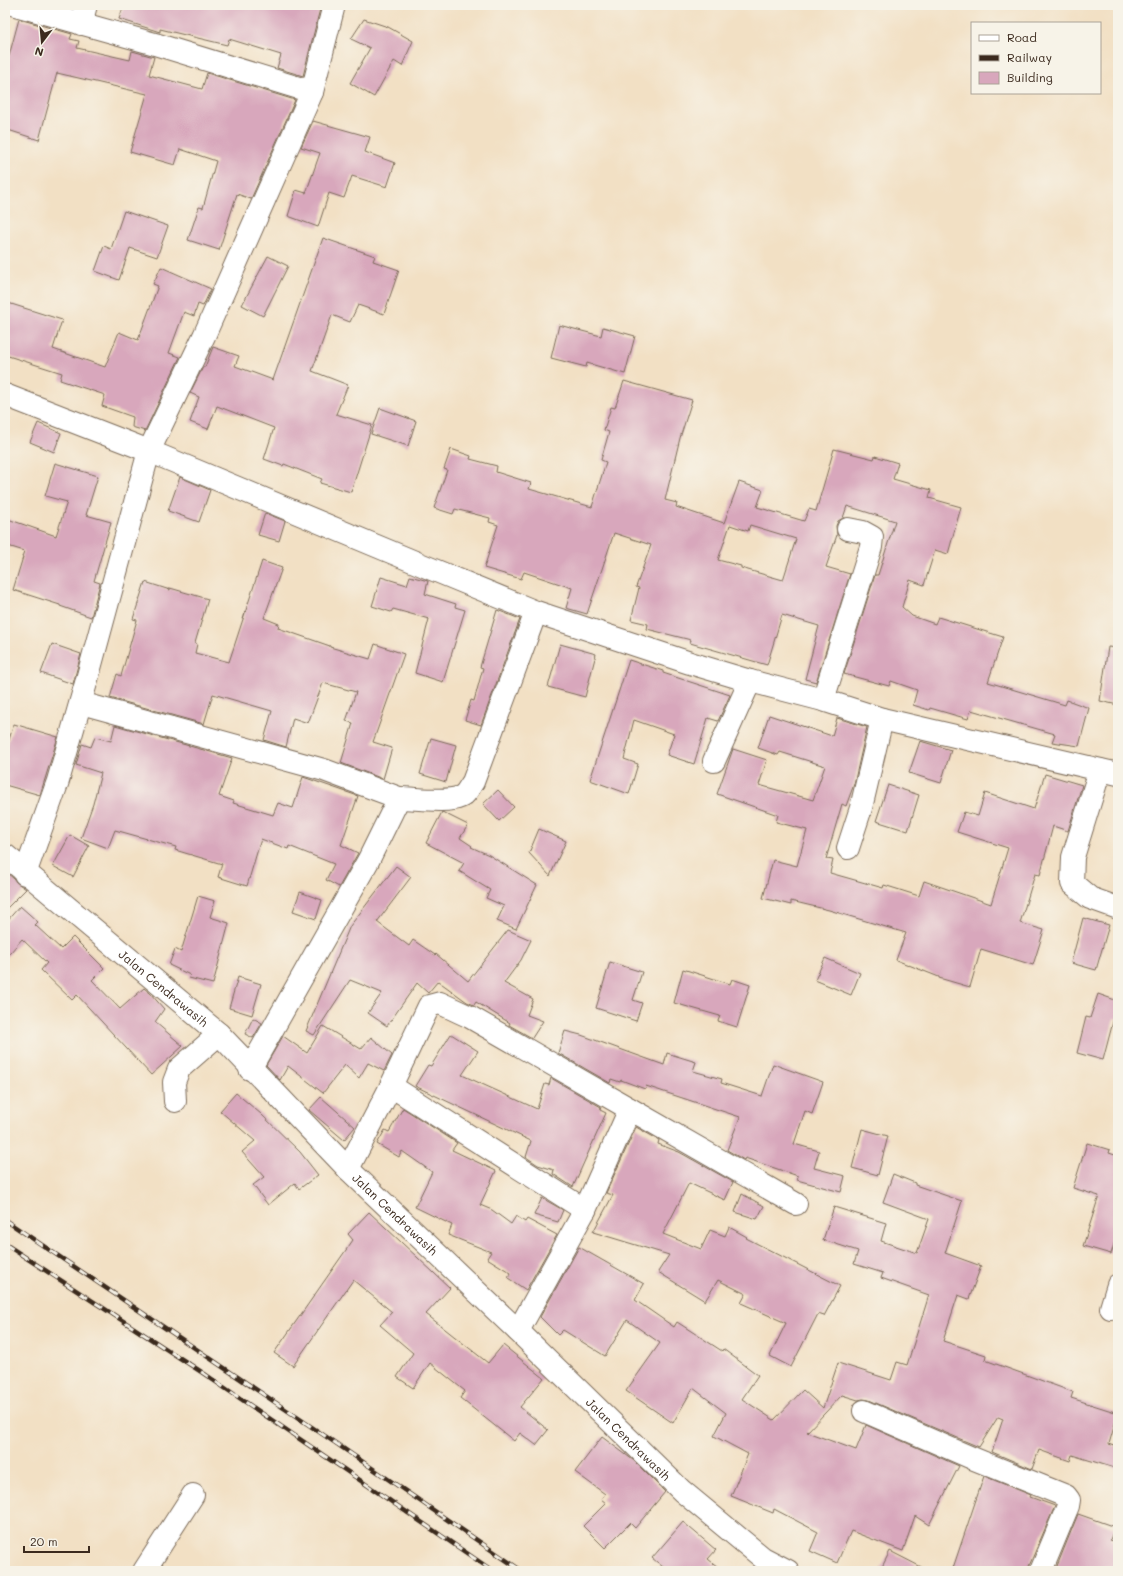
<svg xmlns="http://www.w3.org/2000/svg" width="1123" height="1576" font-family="Mali,sans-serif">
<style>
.building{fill:#d8a7bc;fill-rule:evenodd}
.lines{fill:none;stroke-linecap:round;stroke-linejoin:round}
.minor-casing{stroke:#7b6a58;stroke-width:24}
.secondary-casing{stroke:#7b6a58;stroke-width:24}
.minor{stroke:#fff;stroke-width:22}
.secondary{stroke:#fff;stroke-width:22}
.rail-casing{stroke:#3b2a1e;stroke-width:4.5}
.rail{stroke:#f7f3e8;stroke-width:3;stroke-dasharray:9;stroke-linecap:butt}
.labels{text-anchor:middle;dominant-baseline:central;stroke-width:3;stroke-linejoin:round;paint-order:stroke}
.street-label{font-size:12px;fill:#3b2a1e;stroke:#f7f3e8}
</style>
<rect width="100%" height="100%" fill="#f7f3e8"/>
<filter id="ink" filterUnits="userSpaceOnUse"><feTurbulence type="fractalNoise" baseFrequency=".025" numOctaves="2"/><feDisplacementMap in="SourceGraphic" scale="8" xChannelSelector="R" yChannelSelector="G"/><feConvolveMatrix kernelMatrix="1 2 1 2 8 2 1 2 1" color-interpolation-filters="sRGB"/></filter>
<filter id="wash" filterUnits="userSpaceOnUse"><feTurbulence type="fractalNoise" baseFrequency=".012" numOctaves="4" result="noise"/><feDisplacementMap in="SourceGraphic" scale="16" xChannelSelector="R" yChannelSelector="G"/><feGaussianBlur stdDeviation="0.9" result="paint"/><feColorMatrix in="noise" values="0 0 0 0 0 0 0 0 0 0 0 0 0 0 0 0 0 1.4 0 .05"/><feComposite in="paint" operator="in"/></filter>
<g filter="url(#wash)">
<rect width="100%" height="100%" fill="#f2e0c4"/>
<g id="blocks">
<!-- building -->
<g class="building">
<path d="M124,5h197l-18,71 -26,-8 4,-13 -52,-16 -2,6 -67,-16v3l-41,-13z"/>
<path d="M19,19l53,15 -2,5 9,2 -2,7 53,12 2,-9 22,6 -5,18 53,14 5,-16 88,27 -44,99 -14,-5 -18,56 -31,-10 11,-33 4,1 13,-47 -36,-12 -5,16 -45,-13 17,-58 -90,-21 -18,67 -34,-11v-75l4,2z"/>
<path d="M364,19l24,8 25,14 -11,25 -8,-5 -20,36 -24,-14 20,-35 -19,-9z"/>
<path d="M313,121l57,16 -5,15 30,11 -8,24 -35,-11 -8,22 -15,-5 -11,34 -30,-11 8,-26 10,3 14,-40 -19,-6z"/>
<path d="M124,211l44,15 -11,31 -27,-9 -11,32 -24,-9 9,-25 7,3z"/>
<path d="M323,238l52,18 -2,5 26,9 -15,44 -26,-9 -8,17 -18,-7 -20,56 36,14 -12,29 36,11 -21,67 -31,-9 2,-4 -38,-15 -1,2 -19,-7 10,-31 -57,-22 -9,23 -18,-7 9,-25 -9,-4 13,-26h2l8,-20 26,9 -4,10 38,14z"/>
<path d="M268,256l20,10 -25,50 -21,-11z"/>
<path d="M161,267l50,22 -8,17 -5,-2 -4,12 -10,-4 -15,41 11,4 -35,74 -13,-4 1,-10 -31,-11 3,-11 -45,-15 2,-7 -57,-18v-53l57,18 -9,29 52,18 14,-35 19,8 20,-54 -5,-2z"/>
<path d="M559,325l42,11 2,-9 32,9 -10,38 -38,-11 -1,4 -35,-9z"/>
<path d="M624,381l68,19 -12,38 -15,62 12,3 -1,4 48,16 15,-41 24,8 -6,17 47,14 5,-12 7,2 18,-62 40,10 1,-3 23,7 -5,16 38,11 -2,8 32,9 -13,47 -13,-4 -11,35 -14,-5 -8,27 10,9 23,8 3,-7 65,20 -15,45 77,23 2,-5 22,8 -10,38 -27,-4 3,-8 -84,-24 -3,9 -38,-11 -1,2 -16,-5 4,-15 -26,-9 -2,5 -45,-12 31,-99h3l17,-54 -48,-15 -4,12 -5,3 -2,5 1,9 -11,32 24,7 -34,108 -11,-3 14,-53 -37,-11 -15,50 -77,-22 1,-3 -44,-11 1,-5 -17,-4 8,-32 -3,-1 15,-42 -37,-12 -27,81 -21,-6 6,-20 -48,-16 -3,7 -37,-11 14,-43 -9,-3 1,-4 -35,-9 -2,5 -19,-6 13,-38 -3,-1 7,-20 20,7 -1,3 27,7 -1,6 35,11 -2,6 63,18 14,-45 -5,-2 8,-28 -5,-2 7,-23 4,1zM730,525l18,6 2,-6 46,14 -13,41 -42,-12v-2l-23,-6z"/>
<path d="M380,408l36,13 -8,25 -37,-12z"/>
<path d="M38,423l23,10 -7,19 -24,-10z"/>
<path d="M55,463l43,13 -12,39 25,7 -17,59 6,2 -9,34 -31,-11v-1l-47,-15 10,-33h-1l2,-6 -19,-6v-27l51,18 11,-34 -22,-6z"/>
<path d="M180,477l30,13 -11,32 -31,-11z"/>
<path d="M265,513l20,8 -6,20 -21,-6z"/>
<path d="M262,561l20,7 -18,50 15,6 -1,4 52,18v1l40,12 5,-15 29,10 -31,88 19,6 -9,31 -42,-16 12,-40 -7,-2 10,-29 -33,-9 -15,40 -15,-5 -7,29 -22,-7 8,-29 -59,-17 -9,30 -94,-26 7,-24 4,2 16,-56 -4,-1 12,-37 25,8v-2l38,11 -13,44 2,1 -2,9 34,9z"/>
<path d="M410,576l18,5 -3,13 31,10 -1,3 10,3 -22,72 -28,-9 14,-54 -36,-10 -2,3 -19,-6 9,-29 26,8z"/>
<path d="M497,610l23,9 -39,106 -16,-5 6,-20 3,1 9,-33 -3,-1z"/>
<path d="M52,644l29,10 -8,30 -32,-11z"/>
<path d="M560,644l36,10 -11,43 -37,-10z"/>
<path d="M1108,647l10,1v57l-18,-4z"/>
<path d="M629,660l34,11v2l67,22 -12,26 -10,-3 -14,46 -27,-9 7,-21 -40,-14 -10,39 14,5 -9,30 -39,-14z"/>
<path d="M769,715l63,21 5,-18 30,9 -13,57 -8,22 -4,-2 -16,55 7,1 -3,13 53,15 1,-3 35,11 5,-15 67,23 17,-56 -51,-16 7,-20 14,4 7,-23 49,16 11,-35 37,11 -14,46 -15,-5 -13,49 -5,-1 -15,49 24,7 -11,35 -52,-16 -11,38 -31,-9v-1l-43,-17 10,-27 -77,-23 -38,-9v4l-28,-7 10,-38 24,6 10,-36 -31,-8 2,-7 -61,-21 16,-45 34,11 -8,25 54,15 12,-34 -45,-14 -2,3 -20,-7z"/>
<path d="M14,724l44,13 -18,58 -35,-10v-33z"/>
<path d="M115,725l117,33 -13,38 15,5 -1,2 40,12 5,-12 15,5 10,-31 55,19 -17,49 17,8 -19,34 -13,-7 8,-16 -45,-18 -1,3 -27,-10 -14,47 -29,-9 4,-13 -47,-14 1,-3 -61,-17 -7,18 -27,-10 12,-34 8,-31 -25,-8 6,-21 9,3 4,-10 16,4z"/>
<path d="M431,738l25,7 -10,37 -26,-8z"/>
<path d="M920,741l31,9 -10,33 -32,-10z"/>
<path d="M888,785l31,10 -11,36 -32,-10z"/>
<path d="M498,790l16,17 -15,14 -16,-17z"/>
<path d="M442,812l26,13 -8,13 12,8 -1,1 18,8 48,30 -21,44 -19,-8 7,-15 -18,-8 4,-8 -31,-19 5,-8 -38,-20z"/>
<path d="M539,829l27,12 -16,35 -21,-23z"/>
<path d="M70,835l19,11 -16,31 -20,-11z"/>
<path d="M396,866l15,11 -34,45 32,24 4,-6 22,15 1,-1 32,27 40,-51 23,10 -10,20 -17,23 29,16 -6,16 16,6 -11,17 -23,-13 1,-2 -34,-21 -2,3 -7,-3 -29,-21 -10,12 -11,-10 -30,43 -19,-13 14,-20 -32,-13 -36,55 -8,-4 44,-105z"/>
<path d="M5,871l9,8 2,3 10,7 -21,21z"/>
<path d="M300,892l22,8 -6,19 -23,-8z"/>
<path d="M198,896l17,5 -5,16 19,6 -16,61 -24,-6 1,-3 -21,-10 6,-16 6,3z"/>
<path d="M20,906l18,16 -3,3 26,24 12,-12 31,31 -12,12 28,29 24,-21 6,5 14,16 -9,13 28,24 -32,29 -74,-80 -5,5 -31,-30 6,-7 -25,-24 -17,20v-36z"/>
<path d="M1083,918l26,7 -13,45 -25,-7z"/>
<path d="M825,958l35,15 -9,22 -36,-15z"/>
<path d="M610,962l32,10 -9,28 9,3 -6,18 -40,-13z"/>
<path d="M683,969l47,15 2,-5 18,6 -13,42 -19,-6 2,-5 -46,-13z"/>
<path d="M238,977l23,7 -9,31 -23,-7z"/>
<path d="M1098,994l20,7v18l-4,-1 -11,42 -26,-7 9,-36 4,1z"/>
<path d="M253,1018l9,5 -9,15 -8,-4z"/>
<path d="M323,1026l38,23 10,-12 21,18 -8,16 -16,-8 -9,15 -14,-13 -22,28 -35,-27 -8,14 -14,-15 17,-29 24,17z"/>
<path d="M565,1031l16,4 83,30 3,-12 29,9 -3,9 29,8 -1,4 41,13 11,-32 50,18 -11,32 -7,-3 -11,33 25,7 -5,17 31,8 -4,16 -44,-12 1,-4 -53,-18 -1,2 -17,-10 13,-33 -94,-31 -1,3 -24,-9 -1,2 -9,-3 -1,4 -52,-30z"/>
<path d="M451,1034l27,17 -16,24 75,34 8,-25 4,1 2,-7 50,29 -1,3 6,3 -33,74 -20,-13 1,-4 -16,-5 -12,-8 5,-16 -116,-55 13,-21 3,1z"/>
<path d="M236,1093l25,21 39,38 18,23 -19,14 -4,-6 -27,22 -15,-20 11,-8 -22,-25 13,-11 -35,-30z"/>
<path d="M321,1097l34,30 -11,13 -35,-30z"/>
<path d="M403,1108l54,35 -5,7 44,21 -16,34 12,5 19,14 5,-8 9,6 2,-3 30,16 -31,55 -18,-12 3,-5 -24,-15 4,-6 -43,-17 4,-10 -37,-18 17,-35 -30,-21 -3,6 -22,-13 8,-14 4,2z"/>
<path d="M636,1127l23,13 -1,4 21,8 54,30 -8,18 -36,-17 -26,51 38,15 9,-19 15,6 4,-9 18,10 -1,1 94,48 -16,30 -6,-2 -27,53 -21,-11 16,-33 -45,-20 5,-9 -28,-14 -13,21 -47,-29 11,-17 -76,-23 20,-37 -7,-2z"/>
<path d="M862,1129l26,7 -10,39 -26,-7z"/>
<path d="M1087,1143l23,7 -1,3 9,3v75l-7,23 -28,-8 16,-50 -26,-8z"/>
<path d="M893,1174l22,9v2l47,16 -17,52 36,13 -12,33 -11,-4 -15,46 43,14 -1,5 88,32 -2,6 47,15 -9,31 9,3v22l-46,-14 -2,6 -31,-11 -7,19 -40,-17 11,-33 -5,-2 -19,30 -110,-47 -6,-1 -5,1 -16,-5 -35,37 49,18 10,-25 93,41 -30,59 -14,-9 -12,35 -52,-20 -14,32 -27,-12 8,-19 -44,-23 -1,4 -42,-17 17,-42 -34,-18 12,-23 -33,-25 -20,35 -47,-32 34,-48 -33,-23 -22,36 -42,-26 -5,5 -18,-18 39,-70 65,37 -9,16 39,27 3,-5 45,29 1,-2 35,26 -16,24 32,21 29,-30 20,18 15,-45 53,17 6,-18 10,3 22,-70 -48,-17 2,-5 -29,-9 4,-13 -35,-11 11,-33 52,16 -5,18 36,12 12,-34 -46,-17z"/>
<path d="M742,1194l22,12 -7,13 -22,-7z"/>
<path d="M542,1198l21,12 -5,12 -24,-7z"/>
<path d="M369,1212l81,76 -24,26 62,49 15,-18 41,33 -24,29 28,23 -12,15 -16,-12 -6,8 -54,-43 5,-7 -35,-28 -17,25 -16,-11 16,-24 -33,-28 12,-13 -39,-32 -60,86 -19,-13 79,-113 -5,-6z"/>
<path d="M602,1437l31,23 32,32 -30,36 -5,-5 -25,25 -22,-22 23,-23 -5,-4 4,-5 -30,-22z"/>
<path d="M984,1476l47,19 -1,2 25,9 -26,60v5h-77z"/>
<path d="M1078,1514l37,13 -5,13 8,2v29h-63z"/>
<path d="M683,1522l33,28 -8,9 15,12h-55l-16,-13z"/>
<path d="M890,1551l39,20h-49z"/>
</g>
</g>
</g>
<g filter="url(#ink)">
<use href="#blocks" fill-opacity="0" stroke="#7b6a58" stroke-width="1"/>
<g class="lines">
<!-- minor casing -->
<g class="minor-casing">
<g id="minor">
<path d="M15,5l140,39 157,48"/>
<path d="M81,24l5,-19"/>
<path d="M5,395l144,56 273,114 114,47 154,51 60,18 73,19 59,19 236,55"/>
<path d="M823,700l48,-153 1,-10 -9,-5 -15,-3"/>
<path d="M81,703l243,67 75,28 -31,63 -118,208"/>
<path d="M714,761l36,-80"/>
<path d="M1100,770l-27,87 -1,26 18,15 28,10"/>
<path d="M399,798c16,0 48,5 61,-1 6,-2 9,-10 13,-15l63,-170"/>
<path d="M848,848l13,-40 21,-89"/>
<path d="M25,874l33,-93 28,-98 63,-232 55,-115 108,-244 22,-87"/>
<path d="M391,1086l194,124"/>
<path d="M175,1101l-1,-19 5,-13 40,-35"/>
<path d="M630,1109l166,95"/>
<path d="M348,1169l43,-83 38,-80 11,-3 30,14 160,92 -45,101 -67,121"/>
<path d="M1111,1308l7,-23"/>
<path d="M864,1411l108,47 94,38 3,4 -1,6 -27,65"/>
<path d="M144,1571l49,-76"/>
</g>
</g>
<!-- secondary casing -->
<g class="secondary-casing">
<g id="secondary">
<path id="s1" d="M5,855l214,179 129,135 170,162 164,160 81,67 25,13"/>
</g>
</g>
<!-- minor -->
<use href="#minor" class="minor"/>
<!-- secondary -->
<use href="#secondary" class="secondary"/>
<!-- rail casing -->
<g class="rail-casing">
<g id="rail">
<path d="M5,1220l329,222 188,129"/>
<path d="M5,1244l198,129 290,198"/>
</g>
</g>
<!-- rail -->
<use href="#rail" class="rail"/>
</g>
</g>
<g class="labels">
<!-- street labels -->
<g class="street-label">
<text stroke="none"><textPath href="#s1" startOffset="207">Jalan Cendrawasih</textPath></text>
<text stroke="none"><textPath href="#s1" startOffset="531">Jalan Cendrawasih</textPath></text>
<text stroke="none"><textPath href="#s1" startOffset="855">Jalan Cendrawasih</textPath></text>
</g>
</g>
<!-- margin -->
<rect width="1123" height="1576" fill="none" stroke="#f7f3e8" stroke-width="20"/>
<!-- legend -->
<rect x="971" y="22" width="130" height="72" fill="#f7f3e8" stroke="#aca397"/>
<rect x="979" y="35" width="20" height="6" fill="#ffffff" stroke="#aca397"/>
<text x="1007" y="42" font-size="12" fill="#3b2a1e">Road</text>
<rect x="979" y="55" width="20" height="6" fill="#3b2a1e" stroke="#aca397"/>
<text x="1007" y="62" font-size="12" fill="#3b2a1e">Railway</text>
<rect x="979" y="72" width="20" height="12" fill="#d8a7bc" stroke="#aca397"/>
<text x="1007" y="82" font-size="12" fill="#3b2a1e">Building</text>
<!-- north arrow -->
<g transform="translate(42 42) rotate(196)" stroke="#f7f3e8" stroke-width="3" paint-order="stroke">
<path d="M0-3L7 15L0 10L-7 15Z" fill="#3b2a1e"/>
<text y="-6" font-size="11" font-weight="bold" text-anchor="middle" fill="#3b2a1e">N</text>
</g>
<!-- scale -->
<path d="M24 1546v6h65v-6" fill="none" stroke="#3b2a1e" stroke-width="2"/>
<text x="30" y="1546" font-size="12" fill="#3b2a1e" stroke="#f7f3e8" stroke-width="3" paint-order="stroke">20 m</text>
</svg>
